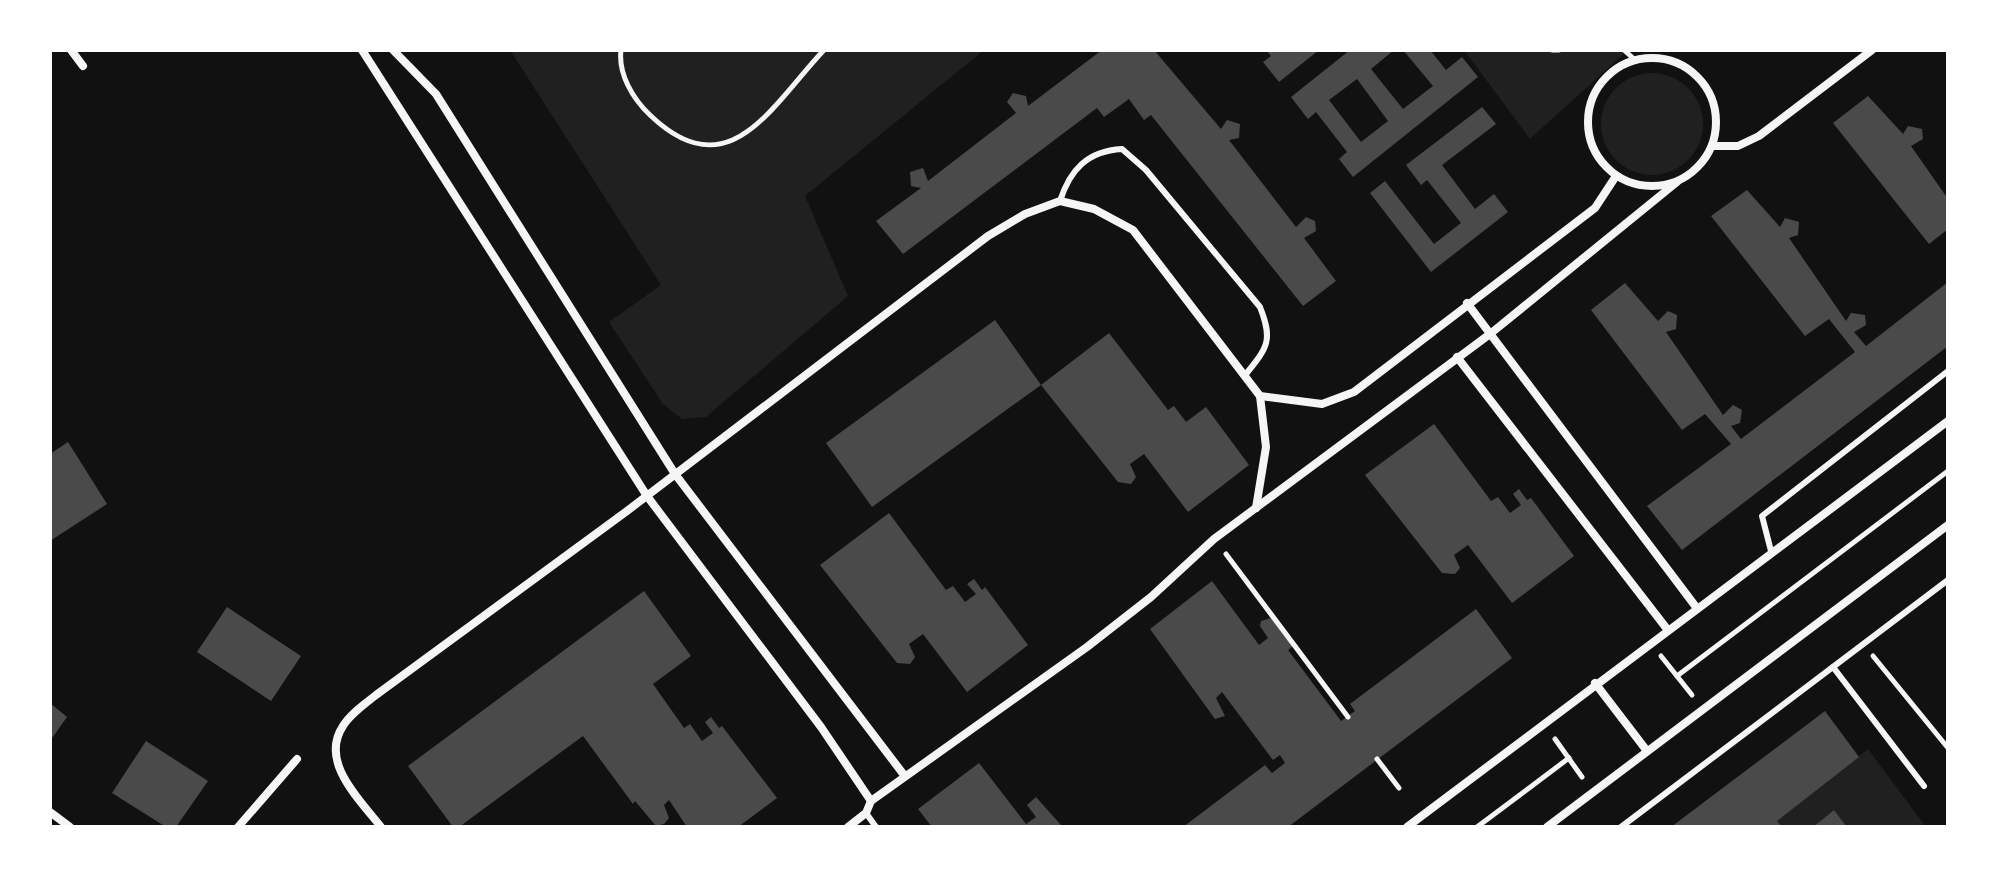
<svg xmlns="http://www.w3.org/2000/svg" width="1998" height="877" font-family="Spectral,serif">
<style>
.green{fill:#202020}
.building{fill:#4a4a4a;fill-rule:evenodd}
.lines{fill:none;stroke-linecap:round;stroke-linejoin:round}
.path{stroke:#f5f5f5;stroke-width:5}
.service{stroke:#f5f5f5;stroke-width:6}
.minor{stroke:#f5f5f5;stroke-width:8}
</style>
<rect width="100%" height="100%" fill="#111"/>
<!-- green -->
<g class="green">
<path d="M510,50h474l-179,146 43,100 -142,121 -24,2 -19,-15 -54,-82 52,-37z"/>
<path d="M1464,50h164l-98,89z"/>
<circle cx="1652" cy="124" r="51"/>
<path d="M1868,749l58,78h-79l-13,-17 -21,17h-31l-5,-6z"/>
</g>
<!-- building -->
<g class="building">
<path d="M1102,50h52l67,79 6,-9 13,4 -1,14 -10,2 67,87 10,-10 9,4 1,10 -12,7 32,43 -33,25 -152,-191 -7,5 -15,-21 -25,18 -7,-9 -194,146 -27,-33 45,-33 -10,-2 -1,-14 13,-4 5,13 88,-68 -9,-11 6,-9 13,3 2,10z"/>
<path d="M1266,50h53l-40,32 -16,-20 8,-6z"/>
<path d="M1350,50h44l-23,19 32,40 30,-23 -30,-36h27l16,20 16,-13 16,20 -125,100 -14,-18 8,-7 -31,-40 -8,7 -17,-22zM1357,79l31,42 -27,21 -32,-42z"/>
<path d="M1868,96l35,38 5,-8 14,3 1,10 -12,7 37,53v30l-19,15 -96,-121z"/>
<path d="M1482,107l14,17 -54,41 33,44 19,-15 14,18 -77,60 -61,-79 15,-12 49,63 27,-21 -34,-43 -6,5 -15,-20z"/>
<path d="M1747,190l33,37 5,-9 14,4 -1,13 -9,3 57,83 5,-8 14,2 1,10 -12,7 12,14 82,-64v64l-266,204 -35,-44 84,-62 -26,-30 -23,16 -91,-120 34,-27 33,38 10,-10 9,4 -1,14 -10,3 57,83 10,-10 9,5 -2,13 -9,3 10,13 114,-87 -26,-33 -24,17 -94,-120z"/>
<path d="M995,320l46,65 68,-52 59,77 6,-4 12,16 20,-15 43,58 -61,47 -44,-58 -14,10 6,13 -5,7 -13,-2 -77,-97 -169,122 -46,-64z"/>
<path d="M1434,424l57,77 7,-4 12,16 11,-8 -8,-11 6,-5 8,11 4,-2 43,58 -62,47 -44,-58 -14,10 6,13 -5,6 -13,-1 -77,-98z"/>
<path d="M68,442l39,62 -57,37v-87z"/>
<path d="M889,513l57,77 7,-4 12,16 11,-8 -9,-10 7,-5 8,11 3,-3 43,58 -61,47 -44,-58 -14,10 6,13 -5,7 -13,-1 -77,-98z"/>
<path d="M1212,581l47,64 9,-7 -8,-12 1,-5 10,-3 22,28 -5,4 53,71 14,-10 -5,-7 126,-95 36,49 -224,169h-105l82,-62 7,8 13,-10 -5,-8 -7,5 -51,-68 -6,6 9,18 -10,3 -65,-90z"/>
<path d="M644,591l47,65 -38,28 31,44 6,-4 12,17 11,-8 -8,-11 6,-5 8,11 3,-2 55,72 -39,29h-51l-18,-27 -5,5 5,13 -5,6 -8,2 -21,-25 -2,3 -50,-68 -124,91h-6l-45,-61z"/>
<path d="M227,607l74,49 -30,45 -74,-49z"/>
<path d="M50,703l17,14 -17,24z"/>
<path d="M1825,711l34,46 -82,64 5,6h-111z"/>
<path d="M146,741l62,40 -32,46h-10l-54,-34z"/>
<path d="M979,763l47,61 10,-7 -9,-12 9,-8 25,28 -129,2 -14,-18z"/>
<path d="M1834,810l13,17h-34z"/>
</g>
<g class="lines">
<!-- path -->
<g class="path">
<path d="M621,50c-3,24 12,49 29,65 79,76 122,-10 174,-65"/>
<path d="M1552,50h7"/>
<path d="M1624,50l10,9"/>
<path d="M1226,554l122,163"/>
<path d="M1661,656l31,39"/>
<path d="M1873,656l75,92"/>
<path d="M1677,676l271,-205"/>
<path d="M1555,739l27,38"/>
<path d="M1377,759l22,29"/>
<path d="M1477,827l92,-69"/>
</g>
<!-- service -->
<g class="service">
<path d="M1060,201c10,-31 27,-50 62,-52l24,21 114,137c13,33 8,40 -14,67"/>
<path d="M1771,551l-9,-35 186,-145"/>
<path d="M1833,667l91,119"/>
<path d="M866,813l10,14"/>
<path d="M1621,827l327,-247"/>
</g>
<!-- minor -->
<g class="minor">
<path d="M71,50l12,16"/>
<path d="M362,50l285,446 174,231 50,74"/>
<path d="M393,50l43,44 239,380 229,301"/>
<circle cx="1652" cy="122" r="64"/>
<path d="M1712,146h26l21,-10 113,-86"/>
<path d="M1467,303l229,304"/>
<path d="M1457,357l210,272"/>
<path d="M1260,396l62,8 32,-12 241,-184 21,-32"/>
<path d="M1595,683l52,68"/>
<path d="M50,812l20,15"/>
<path d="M238,827l59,-68"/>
<path d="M381,827c-21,-27 -62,-65 -38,-101 7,-12 22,-22 33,-31l251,-184 361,-275 37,-22 35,-13 34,8 39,21 127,166 6,51 -10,61"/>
<path d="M848,827l18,-14 5,-12 216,-154 64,-50 63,-58 276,-205 187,-152"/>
<path d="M1407,827l541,-406"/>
<path d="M1547,827l401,-302"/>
</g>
</g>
<!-- border -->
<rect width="1998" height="877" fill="none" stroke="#ffffff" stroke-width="104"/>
</svg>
